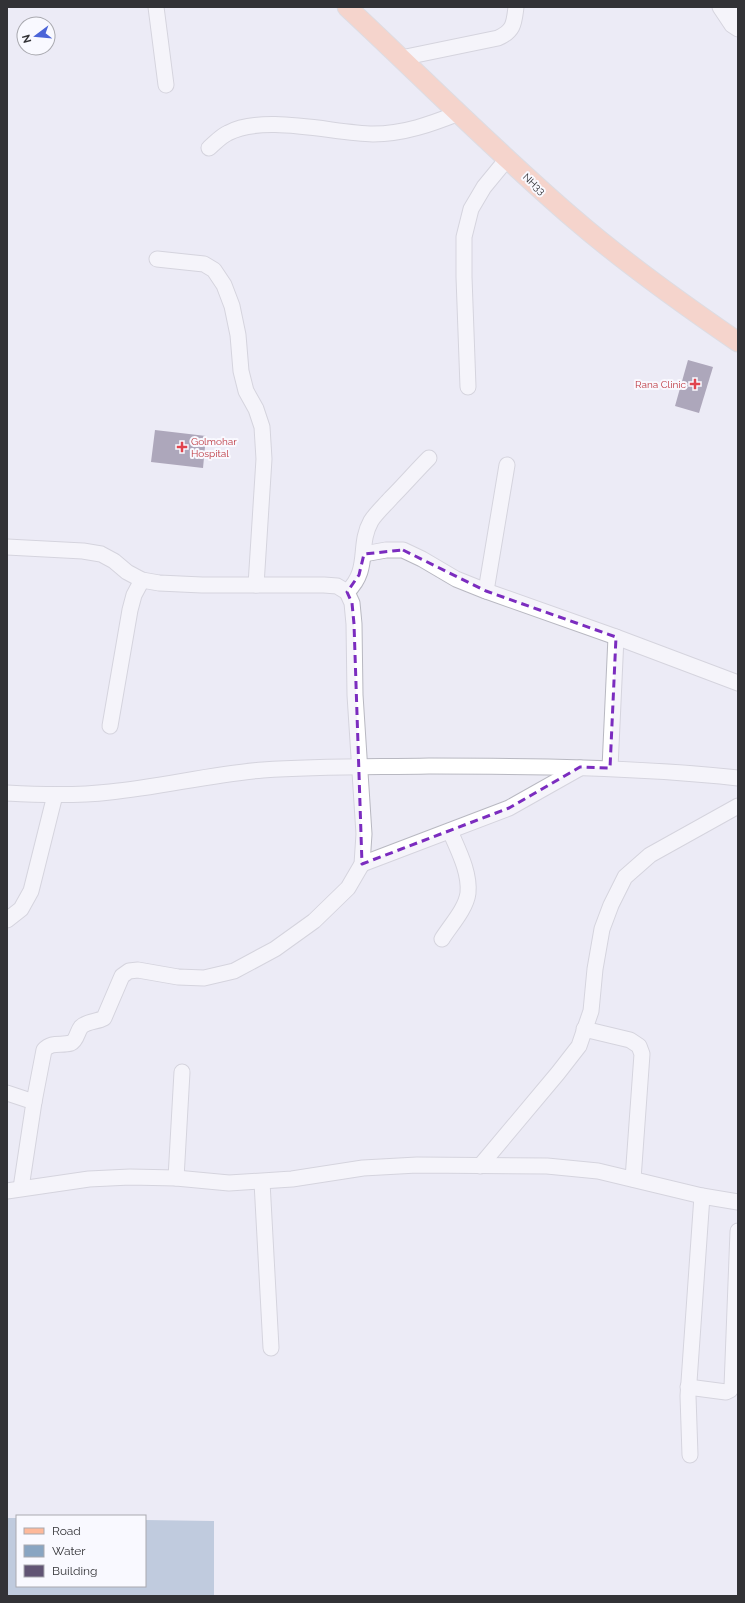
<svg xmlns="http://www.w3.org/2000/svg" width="745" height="1603" font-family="Raleway,sans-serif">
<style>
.water{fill:#89a5c2}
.building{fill:#615474}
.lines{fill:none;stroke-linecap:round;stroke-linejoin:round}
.minor-casing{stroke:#b8b8c1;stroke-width:17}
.major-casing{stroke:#cacacb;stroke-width:21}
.minor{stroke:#fff;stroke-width:15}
.major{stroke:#feb99a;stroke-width:19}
.marked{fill:none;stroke:#7b2cbf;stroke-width:3;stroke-dasharray:8 5;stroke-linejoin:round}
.health-dot{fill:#e0444e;stroke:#f9f9ff;stroke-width:1.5}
.labels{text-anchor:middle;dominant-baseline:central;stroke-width:4;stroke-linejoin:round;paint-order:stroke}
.street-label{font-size:10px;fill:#323236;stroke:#f9f9ff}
.health-label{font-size:10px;fill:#be3a42;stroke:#f9f9ff;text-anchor:end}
</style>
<rect width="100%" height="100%" fill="#ecebf5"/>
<!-- water -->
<path class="water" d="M7,1518h10v68h128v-66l69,1v75h-207z"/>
<!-- building -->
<g class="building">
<path d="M688,360l25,7 -14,46 -24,-7z"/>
<path d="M155,430l51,6 -3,32 -52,-6z"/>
</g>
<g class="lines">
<!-- minor casing -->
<g class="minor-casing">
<g id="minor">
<path d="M156,7l10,78"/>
<path d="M720,7l12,18 6,4"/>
<path d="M736,7l2,11"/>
<path d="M401,58l97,-20c16,-7 16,-15 18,-31"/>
<path d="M209,148c6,-5 12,-12 19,-15 35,-19 105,0 145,1 31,0 58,-10 86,-21"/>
<path d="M157,259l47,5 10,6 10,15 8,21 6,29 3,36 5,20 10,18 6,18 2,32 -8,126"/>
<path d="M468,387l-4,-110v-40l7,-28 13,-22 23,-28"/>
<path d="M7,547l76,4 18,3 13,7 13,11 15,8 17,3 43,2h122l13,1 10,6 5,11 2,21 1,71 9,139 -2,30 -14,24 -34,33 -39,28 -41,22 -30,7 -26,-1 -40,-7 -9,1 -7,5 -18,42c-7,4 -17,3 -23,9 -4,5 -4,13 -10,16 -10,3 -19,-2 -27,7l-10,52"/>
<path d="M364,554l22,-4h17l19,9 34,20 30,12 130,46 122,46"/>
<path d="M486,591l21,-126"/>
<path d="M347,592c24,-23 10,-46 24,-71 5,-8 14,-16 20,-23 13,-13 25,-27 38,-40"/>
<path d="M110,726l20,-116 4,-15 8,-15"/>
<path d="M610,768l6,-131"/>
<path d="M7,793c35,2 69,3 103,-1 51,-5 102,-18 153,-22 55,-4 111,-3 166,-4 103,0 206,1 309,12"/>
<path d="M362,864l147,-56 71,-40"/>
<path d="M7,920l14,-11 10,-18 24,-96"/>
<path d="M442,939c8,-13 24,-30 26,-46 2,-21 -10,-43 -18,-62"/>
<path d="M584,1029l46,11 9,6 3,8 -9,125"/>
<path d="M7,1093l27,9 -13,86"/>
<path d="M480,1166l78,-93 21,-27 12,-35 4,-42 7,-40 9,-24 14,-28 25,-22 88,-49"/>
<path d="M176,1178l6,-106"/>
<path d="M262,1182l9,166"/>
<path d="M7,1191l82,-12 41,-2 46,1 53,5 63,-4 71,-11 54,-3 130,1 51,5 104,25 36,6"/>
<path d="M688,1387l38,5 4,-2 2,-3 6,-156"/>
<path d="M690,1455l-2,-59 14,-200"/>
</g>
</g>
<!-- major casing -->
<g class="major-casing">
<path id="major" d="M347,7c75,70 148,144 226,211 52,45 108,85 165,124"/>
</g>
<!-- minor -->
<use href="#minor" class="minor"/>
<!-- major -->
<use href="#major" class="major"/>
</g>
<!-- marked area -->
<path d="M0 0H745V1603H0ZM403,550l83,41 130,46 -6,131 -30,-1 -71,41 -147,56 -8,-240 -2,-21 -5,-11 12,-17 5,-21z" fill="#ecebf5" fill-opacity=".55" fill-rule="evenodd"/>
<path class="marked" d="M403,550l83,41 130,46 -6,131 -30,-1 -71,41 -147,56 -8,-240 -2,-21 -5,-11 12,-17 5,-21z"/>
<!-- markers -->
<g class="health-dot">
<path d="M693 378h4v4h4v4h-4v4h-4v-4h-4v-4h4z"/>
<path d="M180 441h4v4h4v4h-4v4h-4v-4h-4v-4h4z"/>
</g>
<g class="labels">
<!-- street labels -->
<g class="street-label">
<text transform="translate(534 184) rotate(43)">NH33</text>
</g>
<!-- health labels -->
<g class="health-label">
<text x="686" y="384">Rana Clinic</text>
<text x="191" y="441" text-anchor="start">Golmohar<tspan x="191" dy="12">Hospital</tspan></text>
</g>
</g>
<!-- border -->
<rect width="745" height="1603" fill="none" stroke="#323236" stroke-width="16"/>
<!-- legend -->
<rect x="16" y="1515" width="130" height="72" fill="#f9f9ff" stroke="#a9a9af"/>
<rect x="24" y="1528" width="20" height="6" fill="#feb99a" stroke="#a9a9af"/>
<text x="52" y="1535" font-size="12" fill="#323236">Road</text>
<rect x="24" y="1545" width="20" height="12" fill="#89a5c2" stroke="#a9a9af"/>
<text x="52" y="1555" font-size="12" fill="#323236">Water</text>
<rect x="24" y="1565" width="20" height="12" fill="#615474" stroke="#a9a9af"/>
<text x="52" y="1575" font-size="12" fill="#323236">Building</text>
<!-- north arrow -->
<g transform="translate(36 36) rotate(254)"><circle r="19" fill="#f9f9ff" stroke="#a9a9af"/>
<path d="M0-3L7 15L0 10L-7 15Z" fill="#4b64d8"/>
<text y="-6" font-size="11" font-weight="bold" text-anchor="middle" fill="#323236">N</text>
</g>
</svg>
